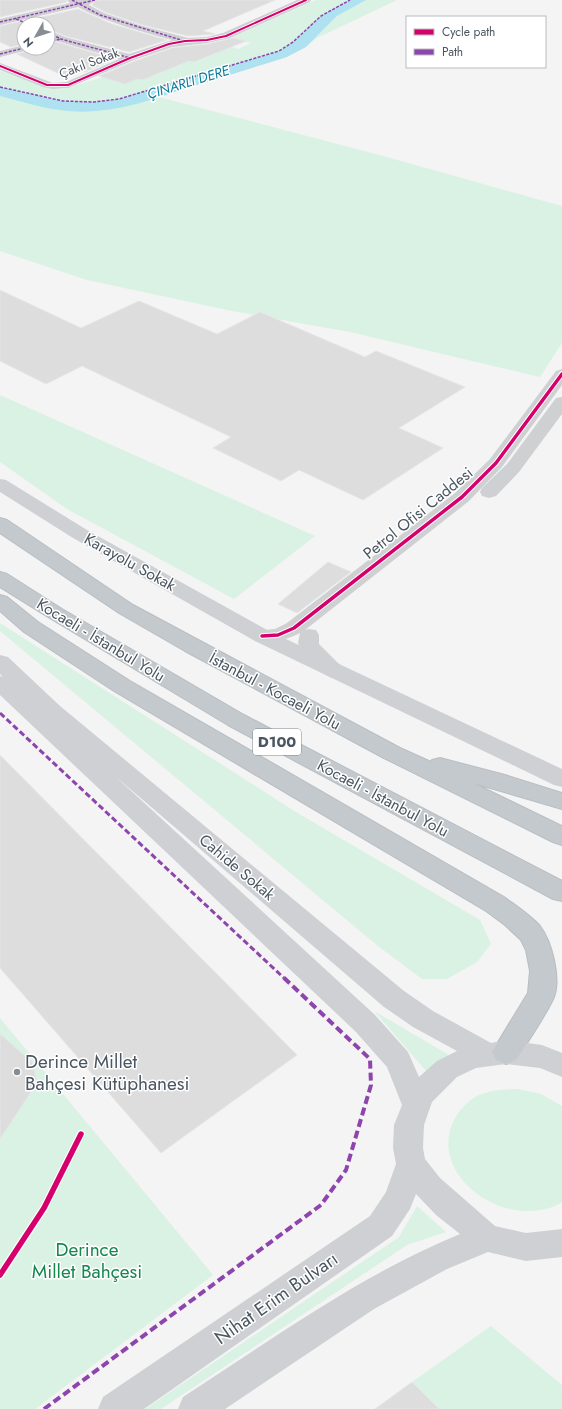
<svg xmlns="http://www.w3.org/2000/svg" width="562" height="1409" font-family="Jost,sans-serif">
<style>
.green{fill:#d9f2e3}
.water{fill:#aee2f0}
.building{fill:#ddddde;stroke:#e5e6e7}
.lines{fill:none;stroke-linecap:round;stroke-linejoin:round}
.trunk-casing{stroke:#b9bec3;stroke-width:2}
.minor{fill:#ced0d2;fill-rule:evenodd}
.tertiary{fill:#ced0d2;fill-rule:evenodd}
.secondary{fill:#ced0d4;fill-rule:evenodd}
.trunk{fill:#c4c9cd;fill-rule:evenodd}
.quiet-far2{stroke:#8e44ad;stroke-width:1.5;stroke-dasharray:3 1.5;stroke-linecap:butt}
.quiet-far1{stroke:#8e44ad;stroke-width:3;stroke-dasharray:6 3;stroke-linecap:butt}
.quiet{stroke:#8e44ad;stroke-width:4;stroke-dasharray:8 4;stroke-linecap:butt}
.cycleway-far2-casing{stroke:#fff;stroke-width:3.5}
.cycleway-far1-casing{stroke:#fff;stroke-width:5.5}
.cycleway-casing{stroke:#fff;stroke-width:8}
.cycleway-far2{stroke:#d6006c;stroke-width:2}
.cycleway-far1{stroke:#d6006c;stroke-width:3.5}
.cycleway{stroke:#d6006c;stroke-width:5.5}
.poi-dot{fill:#868d94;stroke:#fff;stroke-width:1.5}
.labels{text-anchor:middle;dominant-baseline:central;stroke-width:3;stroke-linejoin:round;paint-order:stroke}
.far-street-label{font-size:13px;fill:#4a5661;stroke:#fff}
.far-water-label{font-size:14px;font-style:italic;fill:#0c7c9b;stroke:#fff}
.shield{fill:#fff;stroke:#808990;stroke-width:1}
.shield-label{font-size:15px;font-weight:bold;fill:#4a5661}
.street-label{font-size:16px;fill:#4a5661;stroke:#fff}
.near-poi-label{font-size:19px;fill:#4a5661;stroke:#fff;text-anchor:start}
.near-park-label{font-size:19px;fill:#17864f;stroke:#fff}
.near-street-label{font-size:19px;fill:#4a5661;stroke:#fff}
</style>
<rect width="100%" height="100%" fill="#f4f4f4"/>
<!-- green -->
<g class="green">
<path d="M316,0h43l-16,9 -47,39 -142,46 5,3 224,59 179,50v137l-22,34 -190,-45 -118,-21 -145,-31 -87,-29v-180l50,17 13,1 40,-12 22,7 12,-5 5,1 23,-9 -9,-11 22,6 11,-5 6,1 21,-8 1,-11 21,6 13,-6 -20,-5z"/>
<path d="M366,0h31l-80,38 -11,9 31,-31z"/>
<path d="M0,395l315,141 -81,63 -167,-90 -67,-47z"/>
<path d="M0,623l296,189 184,108 11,24 -14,18 -30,17h-25l-44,-33 -378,-315z"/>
<path d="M374,1011l75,44 -22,17z"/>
<path d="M0,1018l213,257 -178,134h-35z"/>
<path d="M518,1089l23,5 21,12v96c-11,8 -25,9 -38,9 -45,-2 -94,-47 -69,-93 5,-9 13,-17 22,-22 13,-6 27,-7 41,-7z"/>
<path d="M417,1206l29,26 -39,13 -246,164h-16l254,-172z"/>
<path d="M491,1326l71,59v24h-123l-27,-27z"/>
</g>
<!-- water -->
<path class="water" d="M350,0h16l-29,16 -31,31 -19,10c-32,10 -64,20 -97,30 -38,13 -80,28 -122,24 -23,-2 -45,-9 -68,-15v-9l63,14 31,1 25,-3 160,-48c14,-7 23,-17 34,-28 10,-10 24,-17 37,-23z"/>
<!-- building -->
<g class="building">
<path d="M0,0h66l1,2 -67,15z"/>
<path d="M94,0h181l-72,31 12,3 -27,2 -49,-12 -34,-12 -13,-7 2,-3z"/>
<path d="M78,9l34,15 55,16 -38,12 -64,-16 -17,-7v-5h-24v20l-13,3 -11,-5v-16z"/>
<path d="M233,38l13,3 -52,21 -5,-1 -47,19 -5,-1 -12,5 -26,-8 36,-15 37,-13 35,-4z"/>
<path d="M48,39l9,3 58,17 -30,13 -4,-1 -15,6 -49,-23 11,-3 2,-3h18z"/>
<path d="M0,290l81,38 58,-27 78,33 43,-22 105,45 11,-6 89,36 -66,41 44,20 -80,52 -64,-30 -18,11 -68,-33 18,-11 -149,-71 -36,18 -46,-23z"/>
<path d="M328,562l23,10 -54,41 -19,-9z"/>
<path d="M0,755l297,300 -136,98 -161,-185z"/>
<path d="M0,1034l32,28 5,21 -37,56z"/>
<path d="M412,1382l27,27h-64z"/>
</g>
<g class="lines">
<!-- trunk casing -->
<g class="trunk-casing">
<g id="trunk">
<path d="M0,518l7,2 126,85 267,143 31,14 1,-2 8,-2 65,17 57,18v16l-89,-26 89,43v19l-9,-3 -169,-84 -199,-107 -66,-38 -119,-80z"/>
<path d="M0,572l7,2 55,35 182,106 318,166v20l-9,-2 -325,-174 -180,-108 -48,-30z"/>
<path d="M0,595l7,2 31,25 92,59 374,216c12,9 26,18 36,29 12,16 21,52 14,71 -9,20 -26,44 -38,63l-10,4 -10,-4 -4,-8 36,-59 2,-22 -4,-21 -5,-10 -16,-15 -19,-14 -372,-220 -90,-59 -24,-21z"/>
</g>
</g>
<!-- minor -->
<g class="minor">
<path d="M67,0h25l1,2 -4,3 15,8 35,12 49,13 19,-1 16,-4 74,-33h14l-1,2 -80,36 -23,5 -35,4 -38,13 -66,28 -15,1 -10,-2 -43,-17v-7l53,20 13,-1 53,-23 -62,-18 -9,-4v-7l17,7 64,17 43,-14c-32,-9 -64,-17 -94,-33l-78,18v-6l70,-16z"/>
<path d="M24,45v3h5l-1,2 -28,7v-6z"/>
</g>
<!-- tertiary -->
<g class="tertiary">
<path d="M562,369v16l-60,82 -33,34 -164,129 4,-1 7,1 3,5v9l28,28 -3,5c-6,1 -11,3 -16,-1 -8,-5 -26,-24 -30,-33l2,-10c-15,7 -29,12 -45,8l-3,-5 3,-5 20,-2 12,-6 168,-130 35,-34 66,-88z"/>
<path d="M562,397v17l-43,58 -23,24 -7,2 -7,-2 -2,-4 2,-4 25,-24 49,-66z"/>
</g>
<!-- secondary -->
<g class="secondary">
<path d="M0,479l6,1 81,50 182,101 293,138v18l-8,-2 -299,-144 -182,-103 -73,-46z"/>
<path d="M0,655l8,2 52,49 344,285 29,20 58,32 15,-3 36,5 20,8v24l-22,-9 -34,-4 -30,4 -19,9 -25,25 -8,23 -1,23 2,11 15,19 55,48 31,7 36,-4v28l-36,4 -38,-9 -41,17 -73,40 -149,100h-47l5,-12c90,-58 177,-122 277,-163l-24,-19 -20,-21 -6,15 -18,27 -248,173h-46l5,-12 267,-181 16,-24 10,-28 -3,-16 1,-23 8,-20 -15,-38 -32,-36 -355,-336v-19l3,1 -3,-3zM115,776l269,231 29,20 44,24 -20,10 -18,16 -11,-25 -33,-37z"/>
</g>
<!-- trunk -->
<use href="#trunk" class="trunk"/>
<!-- quiet-far2 -->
<g class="quiet-far2">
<path d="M72,0l28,15 81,25"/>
<path d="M16,19l12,5"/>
<path d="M0,22l95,-22"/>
<path d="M48,33l13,6 69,19"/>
<path d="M48,42l13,-3"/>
<path d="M0,54l24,-6"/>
<path d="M0,87l63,14 31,1 25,-3 160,-48 14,-9 28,-26 29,-16"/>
</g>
<!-- quiet-far1 -->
<path class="quiet-far1" d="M0,713l284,265"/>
<!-- quiet -->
<path class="quiet" d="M44,1409l277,-204 25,-35 25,-85 -1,-26 -87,-82"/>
<!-- cycleway-far2 casing -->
<g class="cycleway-far2-casing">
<path id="cycleway-far2" d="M0,66l47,19h21l62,-27 39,-14 16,-3 22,-1 19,-4 80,-36"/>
</g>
<!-- cycleway-far1 casing -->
<g class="cycleway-far1-casing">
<path id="cycleway-far1" d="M262,636l16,-1 16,-7 168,-131 34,-34 66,-89"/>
</g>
<!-- cycleway casing -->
<g class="cycleway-casing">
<path id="cycleway" d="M0,1275l44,-67 37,-74"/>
</g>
<!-- cycleway-far2 -->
<use href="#cycleway-far2" class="cycleway-far2"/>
<!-- cycleway-far1 -->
<use href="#cycleway-far1" class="cycleway-far1"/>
<!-- cycleway -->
<use href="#cycleway" class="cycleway"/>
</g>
<!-- markers -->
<circle class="poi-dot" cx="17" cy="1072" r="4"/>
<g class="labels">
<!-- far-street labels -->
<g class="far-street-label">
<text transform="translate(89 63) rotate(-21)">Çakıl Sokak</text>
</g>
<!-- far-water labels -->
<g class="far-water-label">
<text transform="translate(188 82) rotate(-17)">ÇINARLI DERE</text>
</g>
<!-- shield labels -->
<rect class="shield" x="253" y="729" width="48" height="26" rx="3"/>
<g class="shield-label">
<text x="277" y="742">D100</text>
</g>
<!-- street labels -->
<g class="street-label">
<text transform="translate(418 513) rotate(-39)">Petrol Ofisi Caddesi</text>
<text transform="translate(130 562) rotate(29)">Karayolu Sokak</text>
<text transform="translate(101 640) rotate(31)">Kocaeli - İstanbul Yolu</text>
<text transform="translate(275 691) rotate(28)">İstanbul - Kocaeli Yolu</text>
<text transform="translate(383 798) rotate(28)">Kocaeli - İstanbul Yolu</text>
<text transform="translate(237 867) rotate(40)">Cahide Sokak</text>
</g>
<!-- near-poi labels -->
<g class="near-poi-label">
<text x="25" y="1061">Derince Millet<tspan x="25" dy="22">Bahçesi Kütüphanesi</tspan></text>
</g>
<!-- near-park labels -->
<g class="near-park-label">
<text x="87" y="1249">Derince<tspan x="87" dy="22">Millet Bahçesi</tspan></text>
</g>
<!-- near-street labels -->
<g class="near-street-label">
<text transform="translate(276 1298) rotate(-35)">Nihat Erim Bulvarı</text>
</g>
</g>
<!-- legend -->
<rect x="406" y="16" width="140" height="52" fill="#ffffff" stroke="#b7bbc0"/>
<rect x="414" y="29" width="20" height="6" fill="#d6006c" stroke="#b7bbc0"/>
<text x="442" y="36" font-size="12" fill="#4a5661">Cycle path</text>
<rect x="414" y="49" width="20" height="6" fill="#8e44ad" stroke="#b7bbc0"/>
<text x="442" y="56" font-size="12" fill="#4a5661">Path</text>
<!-- north arrow -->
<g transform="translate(36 36) rotate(231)"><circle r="19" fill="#ffffff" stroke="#b7bbc0"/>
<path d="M0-3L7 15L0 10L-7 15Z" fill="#868d94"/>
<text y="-6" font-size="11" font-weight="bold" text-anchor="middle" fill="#4a5661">N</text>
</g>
</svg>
